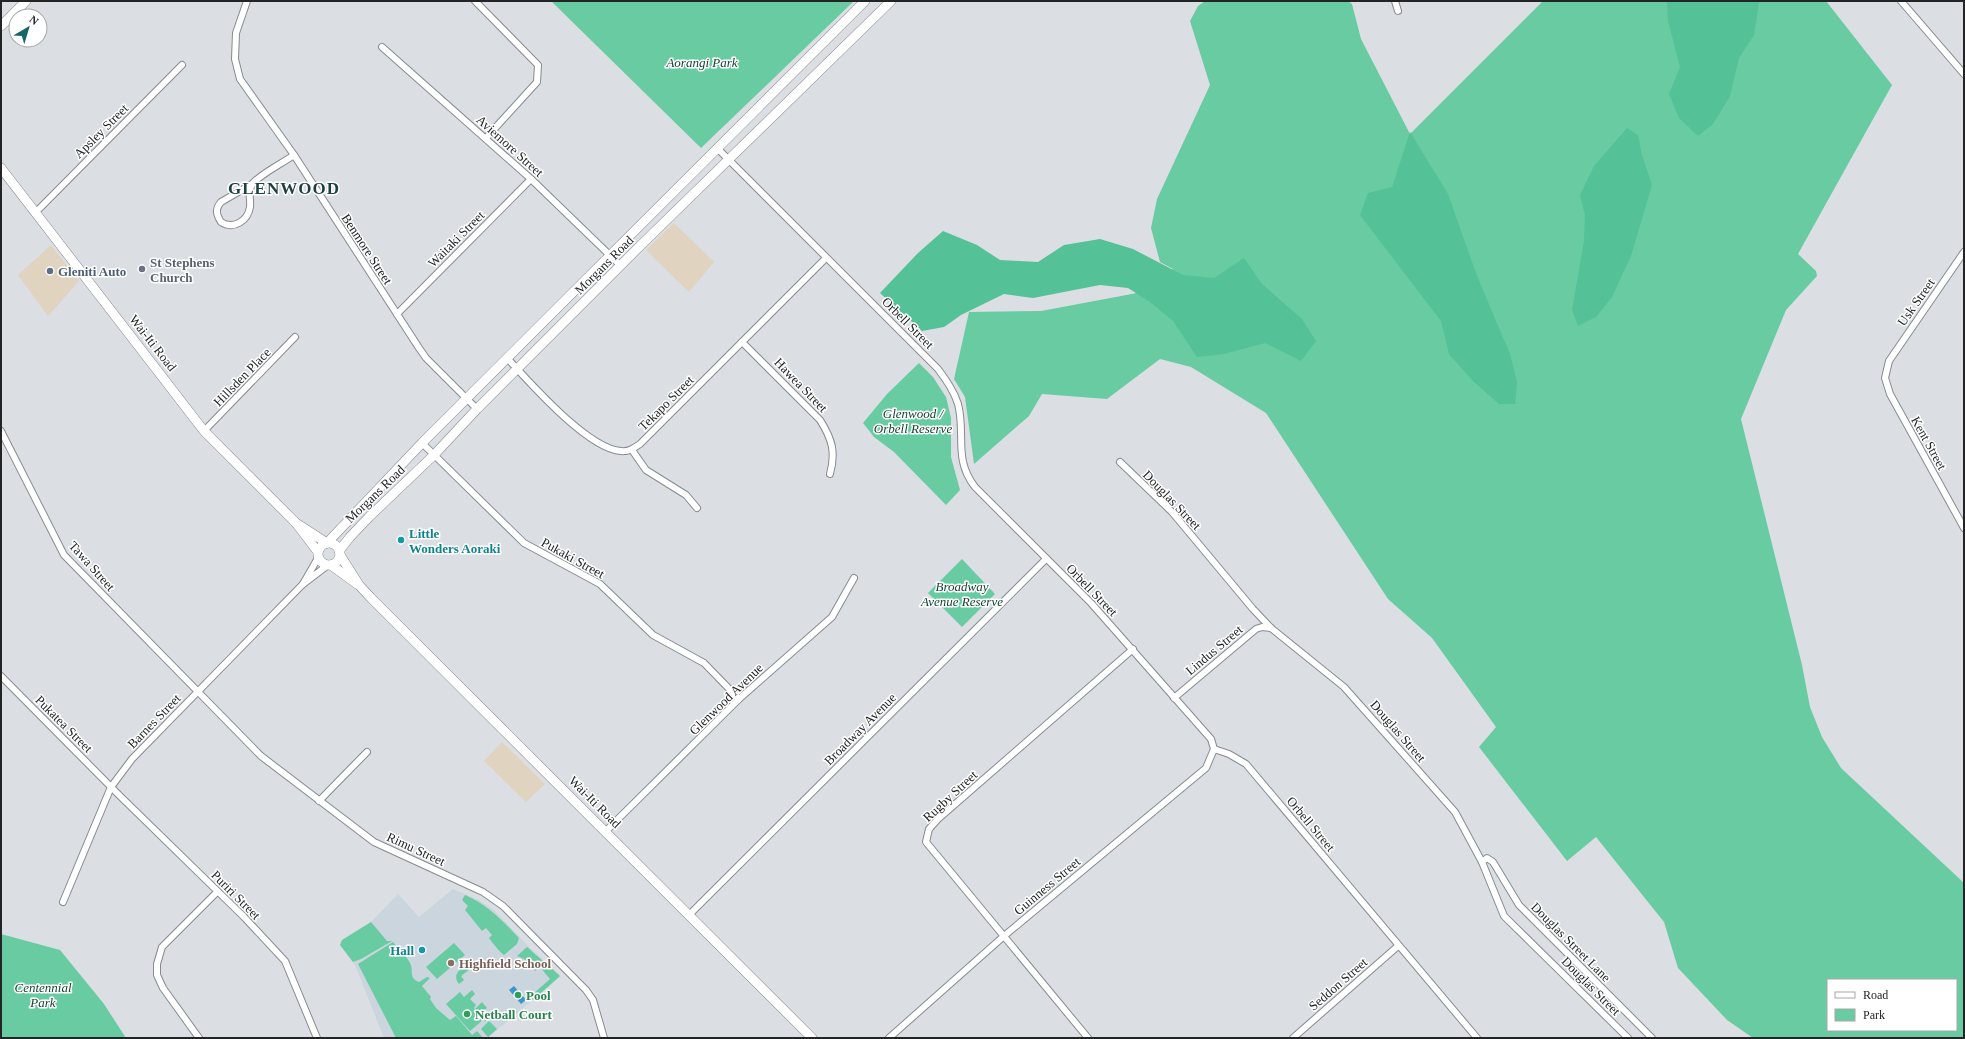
<svg xmlns="http://www.w3.org/2000/svg" width="1965" height="1039" font-family="Georgia,serif">
<style>
.commercial{fill:#e0d3bf}
.built{fill:#cad5dd}
.green{fill:#69cba2;fill-rule:evenodd}
.forest{fill:#54c196}
.water{fill:#3d95ce}
.lines{fill:none;stroke-linecap:round;stroke-linejoin:round}
.street-casing{stroke:#878b8f;stroke-width:8}
.secondary-casing{stroke:#878b8f;stroke-width:10}
.street{stroke:#fff;stroke-width:6}
.secondary{stroke:#fff;stroke-width:9}
.worship-dot{fill:#6b7280;stroke:#fff;stroke-width:1.5}
.service-dot{fill:#5c6f8a;stroke:#fff;stroke-width:1.5}
.culture-dot{fill:#0f9aa8;stroke:#fff;stroke-width:1.5}
.education-dot{fill:#8d6e63;stroke:#fff;stroke-width:1.5}
.leisure-dot{fill:#2e9e5b;stroke:#fff;stroke-width:1.5}
.labels{text-anchor:middle;dominant-baseline:central;stroke-width:3;stroke-linejoin:round;paint-order:stroke}
.park-label{font-size:13px;font-style:italic;fill:#134230;stroke:#fff}
.street-label{font-size:13px;fill:#222425;stroke:#fff}
.worship-label{font-size:13px;font-weight:bold;fill:#5b616d;stroke:#fff;text-anchor:start}
.service-label{font-size:13px;font-weight:bold;fill:#4e5e75;stroke:#fff;text-anchor:start}
.culture-label{font-size:13px;font-weight:bold;fill:#0d838f;stroke:#fff;text-anchor:start}
.education-label{font-size:13px;font-weight:bold;fill:#785e54;stroke:#fff;text-anchor:start}
.leisure-label{font-size:13px;font-weight:bold;fill:#27864d;stroke:#fff;text-anchor:start}
.district-label{font-size:17px;font-weight:bold;letter-spacing:1px;fill:#1d3f40;stroke:#fff}
</style>
<rect width="100%" height="100%" fill="#dbdfe3"/>
<!-- commercial -->
<g class="commercial">
<path d="M674,223l40,39 -25,30 -43,-42z"/>
<path d="M51,245l28,36 -31,35 -30,-41z"/>
<path d="M502,742l43,42 -19,18 -42,-41z"/>
</g>
<!-- built -->
<path class="built" d="M453,889l26,11 15,10 35,37 32,29 -73,62h-104l-29,-73 -15,-20 2,-5 29,-18 27,-28 21,23z"/>
<!-- green -->
<g class="green">
<path d="M551,1h303l-153,147z"/>
<path d="M1205,1h143l4,3 9,35 49,95 133,-133h283l66,84 -94,169 18,17 1,5 -31,34 -45,109 61,246 8,42 12,30 19,31 123,115v155h-211l-26,-18 -49,-52 -14,-46 -68,-85 -29,24 -88,-114 17,-20 -64,-89 -44,-39 -122,-186 -75,-46 -31,-8 -53,40 -65,-5 -13,22 -55,48 -9,-67 -11,-18 15,-67 72,-1 112,-21 20,-21 -13,-7 -9,-34 6,-29 53,-114 -20,-64 8,-15zM1828,980h128v50h-128z"/>
<path d="M919,363l14,14 13,20 5,21v39l9,33 -14,15 -52,-53 -20,-15 -11,-14 24,-29z"/>
<path d="M962,559l33,35 -33,33 -34,-34z"/>
<path d="M465,895c23,10 37,25 54,43l-2,6 -13,11c-7,-6 -9,-9 -15,-17l3,-3 -6,-7 -4,3 -17,-21 3,-4 -6,-6z"/>
<path d="M371,922l16,19h5l-31,18 -8,3 -13,-17 2,-5z"/>
<path d="M1,934l59,16 44,54 22,34h-125z"/>
<path d="M393,942c5,7 13,13 17,21 4,7 -2,15 9,19l8,-5 3,1 -8,8 9,11 -1,2 6,9 14,12 6,-4 16,19 5,-4 6,7h-87l-38,-74z"/>
<path d="M454,943l11,12 -28,24 -11,-12z"/>
<path d="M527,947l33,29 -27,24 -2,-2 2,-4 17,-15 -10,-12 -5,4 -11,-12 -7,-3z"/>
<path d="M465,967l5,2 -9,7 3,4 -5,4c-6,-7 -2,-14 6,-17z"/>
<path d="M472,990l3,4 -5,5 6,6 -2,3 1,1 7,-7 5,6 -5,4 5,7 -2,2 -2,-1 -13,11 -24,-27 14,-12 4,5z"/>
<path d="M489,1021l8,8 -9,8 -7,-8z"/>
</g>
<!-- forest -->
<g class="forest">
<path d="M1667,1l92,1 -5,33 -15,23 -9,38 -17,28 -15,12 -19,-18 -10,-24 11,-27 -12,-46z"/>
<path d="M1627,128l11,7 4,20 10,30 -21,71 -19,41 -16,20 -18,9 -6,-16 12,-69 1,-26 -5,-20 14,-29z"/>
<path d="M1410,132l38,62 29,82 33,78 7,28 -2,22h-16l-26,-23 -24,-27 -8,-33 -81,-106 8,-22 24,-6z"/>
<path d="M943,231l34,14 23,15 38,2 26,-17 36,-6 33,10 50,26 31,3 30,-20 18,26 40,35 14,22 -15,20 -36,-18 -41,11 -27,3 -24,-36 -23,-19 -22,-14 -28,-3 -67,13 -29,-4 -43,21 -17,12 -22,4 -42,-38 38,-40z"/>
</g>
<!-- water -->
<path class="water" d="M514,986l12,14 -5,4 -12,-14z"/>
<g class="lines">
<!-- street casing -->
<g class="street-casing">
<g id="street">
<path d="M247,1l-11,32 -1,26 5,20 54,76 125,193 7,10 51,51"/>
<path d="M475,1l63,64 -1,17 -51,56"/>
<path d="M1395,1l3,10"/>
<path d="M1901,1l63,73"/>
<path d="M382,47l149,132 90,87"/>
<path d="M717,148l221,221c8,11 16,22 20,35 8,30 -5,55 17,83l116,116 120,136 3,10 15,5 17,10 231,274"/>
<path d="M252,184l-31,18c-6,7 -5,12 0,20 12,8 27,-1 29,-15 1,-8 -3,-17 3,-24 11,-11 28,-19 41,-28"/>
<path d="M36,212l146,-147"/>
<path d="M1964,252l-75,109 -4,17 5,16 74,134"/>
<path d="M397,314l134,-135"/>
<path d="M742,342l78,78c12,19 16,32 10,54"/>
<path d="M508,359c22,24 80,90 113,92 8,1 13,-3 19,-7l186,-186"/>
<path d="M1,431l63,124 197,201 113,86 109,50 20,14 83,84 7,10 11,38"/>
<path d="M204,431l91,-94"/>
<path d="M422,443l102,100 76,41 53,51 51,28 35,36"/>
<path d="M632,450l14,20 40,25 11,13"/>
<path d="M1120,462l52,50 81,97 18,19 73,59 111,125 27,50 22,54 124,122"/>
<path d="M318,558l-15,26 25,-19"/>
<path d="M1,676l119,120 124,121 41,44 32,77"/>
<path d="M1174,698l82,-69 6,-2 9,1"/>
<path d="M319,801l48,-49"/>
<path d="M606,831l133,-132 93,-82 22,-39"/>
<path d="M1482,862l5,-4 6,4 26,43 133,133"/>
<path d="M63,902l48,-115 21,-28 171,-175"/>
<path d="M689,915l357,-356"/>
<path d="M199,1038l-36,-50 -6,-13v-11l5,-17 55,-55"/>
<path d="M889,1038l115,-102 202,-168 8,-19"/>
<path d="M1088,1038l-162,-196 3,-13 9,-10 195,-170"/>
<path d="M1293,1038l105,-92"/>
</g>
</g>
<!-- secondary casing -->
<g class="secondary-casing">
<g id="secondary">
<path d="M1,26l25,-25"/>
<path d="M1,168l203,263 92,92 22,29"/>
<path d="M296,523l31,20 95,-100 443,-442"/>
<circle cx="329" cy="554" r="11"/>
<path d="M339,551l11,-14 19,-20 65,-62 43,-46 163,-163 251,-245"/>
<path d="M340,555l19,30 12,13 441,440"/>
<path d="M331,565l26,19"/>
</g>
</g>
<!-- street -->
<use href="#street" class="street"/>
<!-- secondary -->
<use href="#secondary" class="secondary"/>
</g>
<!-- markers -->
<circle class="worship-dot" cx="142" cy="269" r="4"/>
<circle class="service-dot" cx="50" cy="271" r="4"/>
<g class="culture-dot">
<circle cx="401" cy="540" r="4"/>
<circle cx="422" cy="950" r="4"/>
</g>
<circle class="education-dot" cx="451" cy="963" r="4"/>
<g class="leisure-dot">
<circle cx="518" cy="995" r="4"/>
<circle cx="467" cy="1014" r="4"/>
</g>
<g class="labels">
<!-- park labels -->
<g class="park-label">
<text x="702" y="62">Aorangi Park</text>
<text x="913" y="413">Glenwood /<tspan x="913" dy="15">Orbell Reserve</tspan></text>
<text x="962" y="586">Broadway<tspan x="962" dy="15">Avenue Reserve</tspan></text>
<text x="43" y="987">Centennial<tspan x="43" dy="15">Park</tspan></text>
</g>
<!-- street labels -->
<g class="street-label">
<text transform="translate(101 131) rotate(-45)">Apsley Street</text>
<text transform="translate(510 146) rotate(42)">Aviemore Street</text>
<text transform="translate(456 239) rotate(-45)">Waitaki Street</text>
<text transform="translate(367 249) rotate(57)">Benmore Street</text>
<text transform="translate(604 265) rotate(-45)">Morgans Road</text>
<text transform="translate(1916 302) rotate(-55)">Usk Street</text>
<text transform="translate(908 323) rotate(45)">Orbell Street</text>
<text transform="translate(153 343) rotate(52)">Wai-Iti Road</text>
<text transform="translate(242 377) rotate(-46)">Hillsden Place</text>
<text transform="translate(801 385) rotate(46)">Hawea Street</text>
<text transform="translate(666 403) rotate(-45)">Tekapo Street</text>
<text transform="translate(1929 443) rotate(61)">Kent Street</text>
<text transform="translate(375 494) rotate(-44)">Morgans Road</text>
<text transform="translate(1172 500) rotate(46)">Douglas Street</text>
<text transform="translate(573 558) rotate(29)">Pukaki Street</text>
<text transform="translate(92 566) rotate(48)">Tawa Street</text>
<text transform="translate(1092 590) rotate(46)">Orbell Street</text>
<text transform="translate(1214 650) rotate(-40)">Lindus Street</text>
<text transform="translate(726 699) rotate(-44)">Glenwood Avenue</text>
<text transform="translate(154 721) rotate(-46)">Barnes Street</text>
<text transform="translate(64 724) rotate(45)">Pukatea Street</text>
<text transform="translate(860 729) rotate(-45)">Broadway Avenue</text>
<text transform="translate(1398 731) rotate(49)">Douglas Street</text>
<text transform="translate(950 796) rotate(-43)">Rugby Street</text>
<text transform="translate(595 802) rotate(45)">Wai-Iti Road</text>
<text transform="translate(1311 824) rotate(50)">Orbell Street</text>
<text transform="translate(416 849) rotate(25)">Rimu Street</text>
<text transform="translate(1047 886) rotate(-40)">Guinness Street</text>
<text transform="translate(236 895) rotate(45)">Puriri Street</text>
<text transform="translate(1571 942) rotate(45)">Douglas Street Lane</text>
<text transform="translate(1338 984) rotate(-41)">Seddon Street</text>
<text transform="translate(1591 986) rotate(45)">Douglas Street</text>
</g>
<!-- worship labels -->
<g class="worship-label">
<text x="150" y="262">St Stephens<tspan x="150" dy="15">Church</tspan></text>
</g>
<!-- service labels -->
<g class="service-label">
<text x="58" y="271">Gleniti Auto</text>
</g>
<!-- culture labels -->
<g class="culture-label">
<text x="409" y="533">Little<tspan x="409" dy="15">Wonders Aoraki</tspan></text>
<text x="414" y="950" text-anchor="end">Hall</text>
</g>
<!-- education labels -->
<g class="education-label">
<text x="459" y="963">Highfield School</text>
</g>
<!-- leisure labels -->
<g class="leisure-label">
<text x="526" y="995">Pool</text>
<text x="475" y="1014">Netball Court</text>
</g>
<!-- district labels -->
<g class="district-label">
<text x="284" y="188">GLENWOOD</text>
</g>
</g>
<!-- border -->
<rect width="1965" height="1039" fill="none" stroke="#222425" stroke-width="4"/>
<!-- legend -->
<rect x="1827" y="979" width="130" height="52" fill="#ffffff" stroke="#a7a7a8"/>
<rect x="1835" y="992" width="20" height="6" fill="#ffffff" stroke="#a7a7a8"/>
<text x="1863" y="999" font-size="12" fill="#222425">Road</text>
<rect x="1835" y="1009" width="20" height="12" fill="#69cba2" stroke="#a7a7a8"/>
<text x="1863" y="1019" font-size="12" fill="#222425">Park</text>
<!-- north arrow -->
<g transform="translate(28 28) rotate(38)"><circle r="19" fill="#ffffff" stroke="#a7a7a8"/>
<path d="M0-3L7 15L0 10L-7 15Z" fill="#176667"/>
<text y="-6" font-size="11" font-weight="bold" text-anchor="middle" fill="#222425">N</text>
</g>
</svg>
